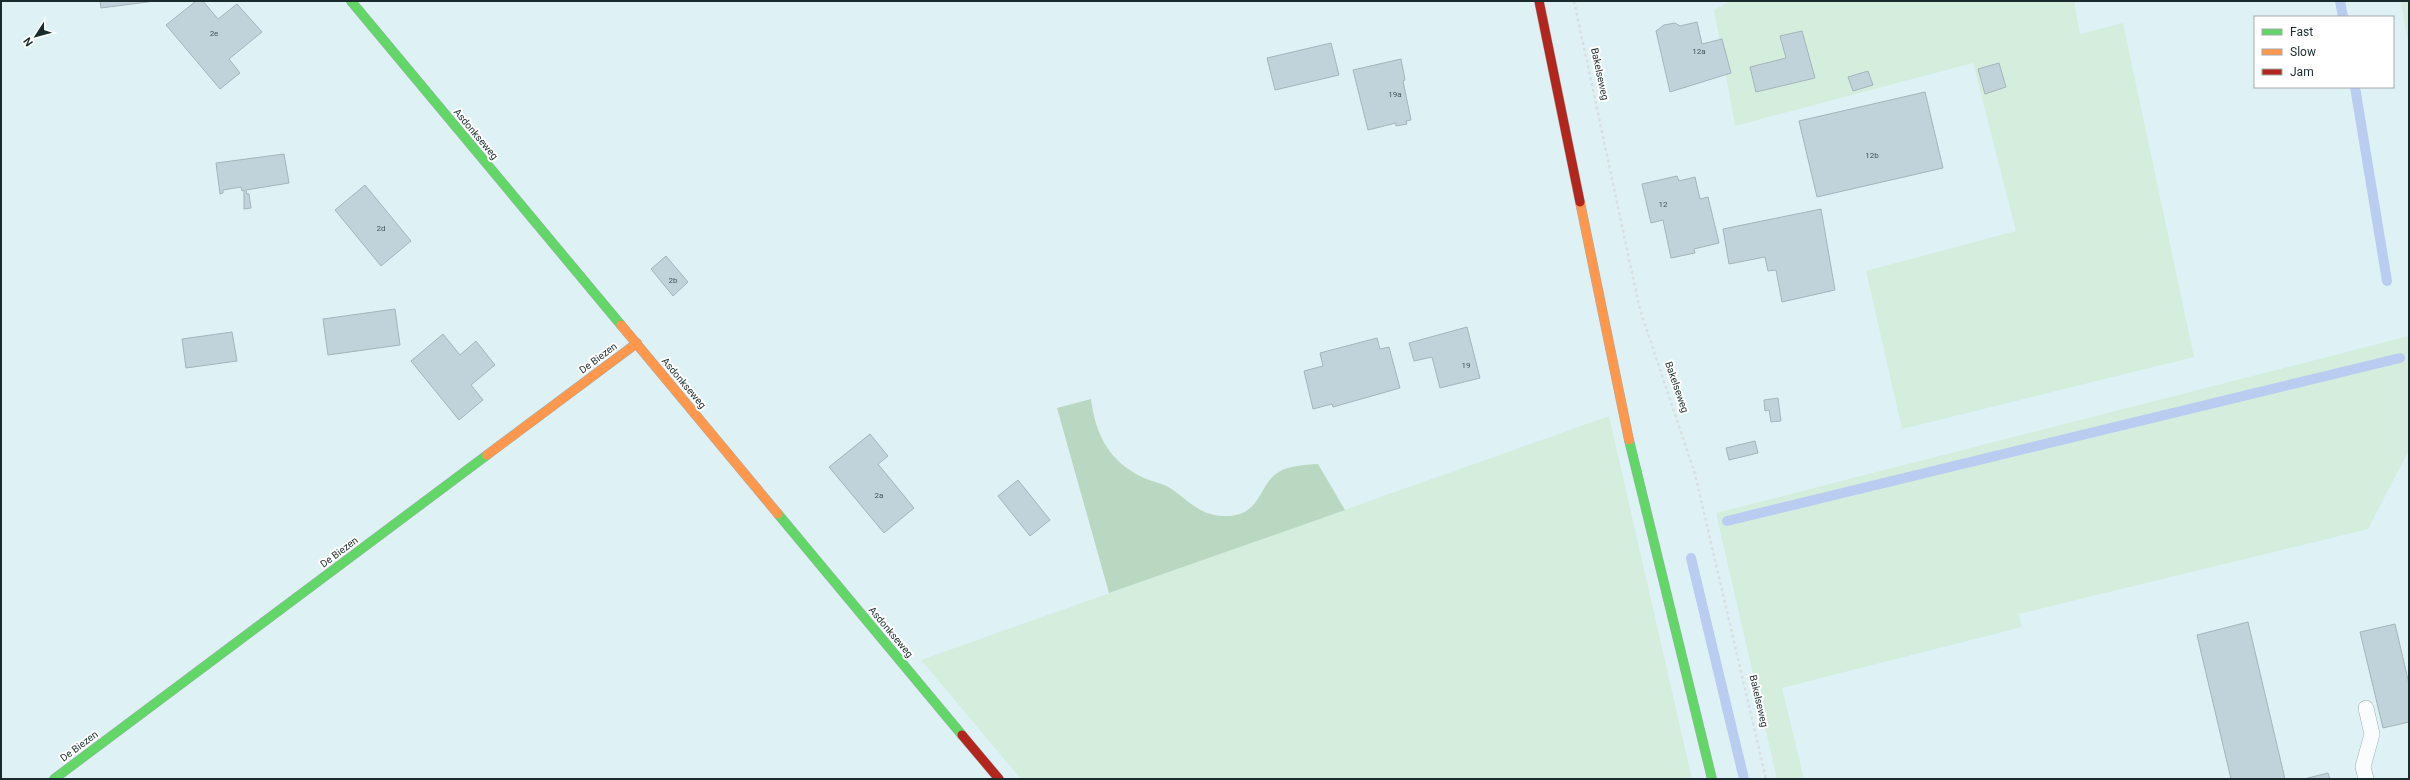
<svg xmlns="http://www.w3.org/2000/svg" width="2410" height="780" font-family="Roboto,sans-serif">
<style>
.green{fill:#d4eddd}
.forest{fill:#b9d7c1}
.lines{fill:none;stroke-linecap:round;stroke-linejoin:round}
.stream{stroke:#bacdf1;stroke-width:10}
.building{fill:#c0d3db;stroke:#a5b4b9}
.lane-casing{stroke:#9eafb1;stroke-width:16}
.fast-casing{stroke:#9eafb1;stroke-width:10}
.slow-casing{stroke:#9eafb1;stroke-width:10}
.jam-casing{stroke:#9eafb1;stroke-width:10}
.path{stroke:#d9dfe1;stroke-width:2.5;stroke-dasharray:3 3;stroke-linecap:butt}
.lane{stroke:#fafdfe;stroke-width:15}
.fast{stroke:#63d668;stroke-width:9}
.slow{stroke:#ff974d;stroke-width:9}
.jam{stroke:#b3261e;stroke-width:9}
.labels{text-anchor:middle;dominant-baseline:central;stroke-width:4;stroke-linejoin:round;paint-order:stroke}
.number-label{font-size:8px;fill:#445558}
.street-label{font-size:10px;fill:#1a2b2d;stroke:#fff}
</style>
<rect width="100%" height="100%" fill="#def2f5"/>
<!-- green -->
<g class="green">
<path d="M1730,1h344l6,33 43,-11 71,334 -292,72 -36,-158 150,-40 -43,-168 -238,63 -21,-116z"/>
<path d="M2401,1h8v49z"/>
<path d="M2409,336v114l-41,79 -349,85 3,13 -240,61 22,91h-27l-61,-266z"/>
<path d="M1609,416l83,363h-671l-100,-119z"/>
</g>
<!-- forest -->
<path class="forest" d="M1091,399c5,38 19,63 53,79 8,4 19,5 26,10 21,14 30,29 59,28 32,-2 30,-31 48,-43 13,-8 27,-8 41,-9l27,46 -236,83 -52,-185z"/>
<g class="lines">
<!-- stream -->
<g class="stream">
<path d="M2340,1l3,16"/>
<path d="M2355,87l32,194"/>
<path d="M1727,521l673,-163"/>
<path d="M1691,558l53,221"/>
</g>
</g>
<!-- building -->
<g class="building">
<path d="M100,1h55l-54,7z"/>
<path d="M196,1h7l15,18 19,-15 25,28 -33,27 11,14 -20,16 -54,-64z"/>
<path d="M1697,22l5,22 20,-5 9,34 -61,19 -14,-61 8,-6 11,-2 5,3z"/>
<path d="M1802,31l13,47 -59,14 -6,-25 36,-9 -6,-22z"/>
<path d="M1331,43l8,32 -64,15 -8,-32z"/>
<path d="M1401,59l4,21 -2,1 8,39 -5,1 1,3 -11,2v-3l-28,7 -15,-60z"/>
<path d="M1999,63l7,24 -21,7 -7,-25z"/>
<path d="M1868,71l5,14 -20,6 -5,-14z"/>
<path d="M1925,92l18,76 -126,29 -18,-76z"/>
<path d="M284,154l5,29 -43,7 1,4h2l2,14 -7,1v-19l-2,1 -1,-4 -18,3v3l-3,1 -4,-31z"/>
<path d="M1677,176l2,5 16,-4 5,22 8,-2 11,46 -25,6 1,4 -24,5 -8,-38 -12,3 -9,-39z"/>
<path d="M365,185l46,56 -30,25 -46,-56z"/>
<path d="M1821,209l14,81 -53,12 -6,-32 -8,1 -3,-14 -36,7 -6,-35z"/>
<path d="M666,256l22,26 -15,14 -22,-27z"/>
<path d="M395,309l5,36 -72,10 -5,-36z"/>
<path d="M1467,327l13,51 -40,10 -8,-31 -18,4 -5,-18z"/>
<path d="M232,332l5,29 -51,7 -4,-29z"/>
<path d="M443,334l17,21 16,-14 19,24 -24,20 12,15 -24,20 -48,-59z"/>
<path d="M1377,338l3,11 9,-2 11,41 -67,19 -1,-3 -19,5 -9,-38 19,-5 -3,-13z"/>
<path d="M1778,398l3,23 -10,1 -2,-12 -4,1 -1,-11z"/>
<path d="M870,434l18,22 -10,8 36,44 -30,25 -55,-66z"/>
<path d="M1755,441l3,12 -29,7 -3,-12z"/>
<path d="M1018,480l32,40 -20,16 -32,-40z"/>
<path d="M2248,622l37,157h-54l-34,-144z"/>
<path d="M2395,624l14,60v38l-26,6 -23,-96z"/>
<path d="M2328,773l2,6h-26z"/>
</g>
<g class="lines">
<!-- lane casing -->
<g class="lane-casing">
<path id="lane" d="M2366,779l-3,-12 9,-33 -6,-26"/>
</g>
<!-- fast casing -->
<g class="fast-casing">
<g id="fast">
<path d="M351,1l270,324"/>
<path d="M1629,440l83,339"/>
<path d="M778,514l184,221"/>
<path d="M54,779l433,-324"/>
</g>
</g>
<!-- slow casing -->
<g class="slow-casing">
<g id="slow">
<path d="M1580,202l49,238"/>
<path d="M621,325l157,189"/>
<path d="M487,455l150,-112"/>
</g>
</g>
<!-- jam casing -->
<g class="jam-casing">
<g id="jam">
<path d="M1539,1l41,201"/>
<path d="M962,735l37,44"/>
</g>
</g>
<!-- path -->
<path class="path" d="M1574,1l66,309 55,164 71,305"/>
<!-- lane -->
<use href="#lane" class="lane"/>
<!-- fast -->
<use href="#fast" class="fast"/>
<!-- slow -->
<use href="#slow" class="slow"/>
<!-- jam -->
<use href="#jam" class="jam"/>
</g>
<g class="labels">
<!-- number labels -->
<g class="number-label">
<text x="214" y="33">2e</text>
<text x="1699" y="51">12a</text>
<text x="1395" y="94">19a</text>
<text x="1872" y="155">12b</text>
<text x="1663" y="204">12</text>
<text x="381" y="228">2d</text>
<text x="673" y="280">2b</text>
<text x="1466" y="365">19</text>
<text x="879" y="495">2a</text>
</g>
<!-- street labels -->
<g class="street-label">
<text transform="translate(1600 74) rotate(78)">Bakelseweg</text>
<text transform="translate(476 134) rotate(50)">Asdonkseweg</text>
<text transform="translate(598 358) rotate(-37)">De Biezen</text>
<text transform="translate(684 383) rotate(50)">Asdonkseweg</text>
<text transform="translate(1677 387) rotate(71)">Bakelseweg</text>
<text transform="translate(339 552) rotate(-37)">De Biezen</text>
<text transform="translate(891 632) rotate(50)">Asdonkseweg</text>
<text transform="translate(1759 701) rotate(77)">Bakelseweg</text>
<text transform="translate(79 746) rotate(-37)">De Biezen</text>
</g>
</g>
<!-- border -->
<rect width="2410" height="780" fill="none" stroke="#1a2b2d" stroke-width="4"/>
<!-- legend -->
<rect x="2254" y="16" width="140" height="72" fill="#ffffff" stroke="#a3aaab"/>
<rect x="2262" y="29" width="20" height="6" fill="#63d668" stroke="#a3aaab"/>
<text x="2290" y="36" font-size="12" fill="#1a2b2d">Fast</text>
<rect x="2262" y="49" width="20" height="6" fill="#ff974d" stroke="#a3aaab"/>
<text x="2290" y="56" font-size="12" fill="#1a2b2d">Slow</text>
<rect x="2262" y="69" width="20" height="6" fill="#b3261e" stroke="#a3aaab"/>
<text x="2290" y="76" font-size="12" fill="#1a2b2d">Jam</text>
<!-- north arrow -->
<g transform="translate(36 36) rotate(234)" stroke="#ffffff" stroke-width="3" paint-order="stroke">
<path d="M0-3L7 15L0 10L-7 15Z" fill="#1a2b2d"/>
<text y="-6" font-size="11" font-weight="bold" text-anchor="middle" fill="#1a2b2d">N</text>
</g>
</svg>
